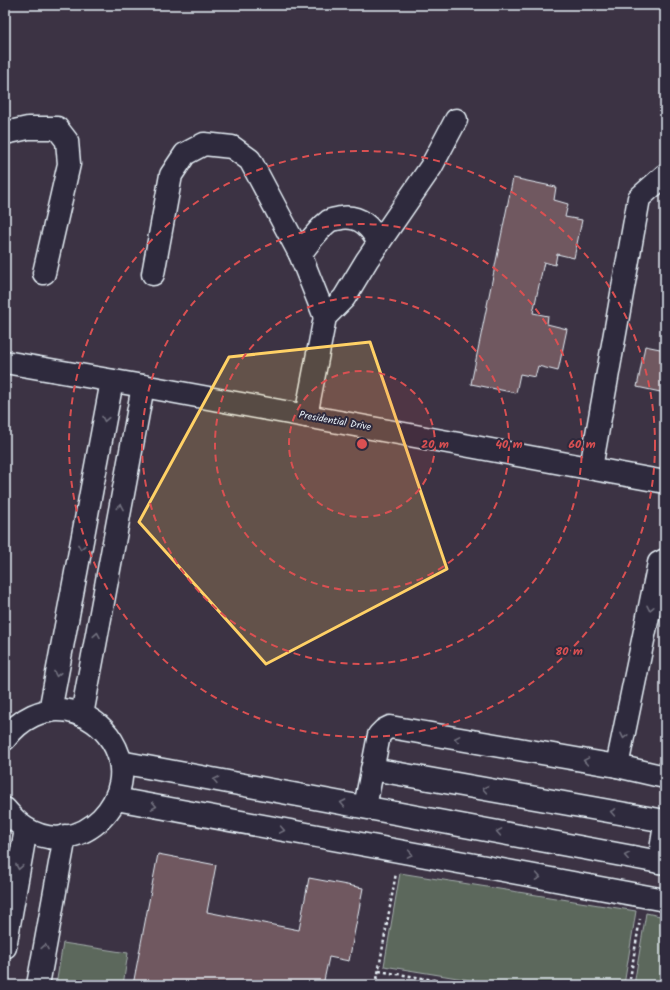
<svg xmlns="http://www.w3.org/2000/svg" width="670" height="990" font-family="Kalam,sans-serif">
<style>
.green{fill:#5c685c;stroke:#a2acaa}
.building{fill:#6f5860;stroke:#e8f1f8}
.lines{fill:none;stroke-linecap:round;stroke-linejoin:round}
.minor-casing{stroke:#e8f1f8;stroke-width:25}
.path{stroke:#e8f1f8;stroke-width:2.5;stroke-dasharray:3 3;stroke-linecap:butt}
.minor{stroke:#2f2a3d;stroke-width:22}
.oneway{stroke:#70707e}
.marked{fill:#ffd166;fill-opacity:0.2;stroke:#ffd166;stroke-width:3;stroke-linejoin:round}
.ring{fill:none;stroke:#da5052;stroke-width:2;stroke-dasharray:7 5}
.labels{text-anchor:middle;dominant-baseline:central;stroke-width:4;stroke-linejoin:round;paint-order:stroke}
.street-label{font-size:10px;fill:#e8f1f8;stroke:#2f2a3d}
.centre{fill:#da5052;stroke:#2f2a3d;stroke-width:2}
.ring-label{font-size:12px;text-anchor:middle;font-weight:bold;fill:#da5052;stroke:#2f2a3d;stroke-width:4;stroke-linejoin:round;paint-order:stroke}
</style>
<rect width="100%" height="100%" fill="#3c3344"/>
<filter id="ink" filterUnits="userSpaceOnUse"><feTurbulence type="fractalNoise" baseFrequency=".025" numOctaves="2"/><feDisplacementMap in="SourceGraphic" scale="8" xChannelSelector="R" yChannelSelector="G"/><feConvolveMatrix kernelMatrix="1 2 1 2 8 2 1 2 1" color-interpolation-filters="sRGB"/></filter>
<g filter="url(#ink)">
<!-- green -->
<g class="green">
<path d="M400,873l236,38 -12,74h-142v-3l-98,-16z"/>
<path d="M646,913l19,4v68h-31z"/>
<path d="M63,943l65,10 -5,32h-67z"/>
</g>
<!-- building -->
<g class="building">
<path d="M513,178l43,9 -2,13 14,4 -3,13 17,3 -8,38 -17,-4 -2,11 -11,-3 -11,51 15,3 -1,8 20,5 -9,42 -20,-5 -3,11 -15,-3 -4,19 -45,-9z"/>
<path d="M645,346l20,4v43l-28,-6z"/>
<path d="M158,854l58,11 -9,47 92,18 10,-52 54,10 -14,73 -20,-4 -6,28h-190z"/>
</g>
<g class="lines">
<!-- minor casing -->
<g class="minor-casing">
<g id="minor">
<path d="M5,133l23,-5h29l10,13 2,23 -25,109"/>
<path d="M300,254c9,-11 17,-24 29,-33 3,-2 8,-2 12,-3 19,-3 30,9 38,25"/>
<path d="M153,274l18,-99 14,-21 19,-10 28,3 18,13 50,94 25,63"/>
<path d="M5,362l138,24 522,96"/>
<path d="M306,416l19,-99 19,-19 23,-38 64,-93 25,-47"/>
<path d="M591,468l48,-270 26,-23"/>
<path d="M50,711l62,-330"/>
<path d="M82,715l61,-329"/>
<path d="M5,739c15,-20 38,-33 64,-28 18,4 33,14 43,30 34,55 -33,122 -87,87 -8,-5 -14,-12 -20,-19"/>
<path d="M120,762l545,101"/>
<path d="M617,766l42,-203 6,-3"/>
<path d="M372,769l293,52"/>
<path d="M116,799l549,101"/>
<path d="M365,807l14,-72 5,-5 6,-3 227,39 48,11"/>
<path d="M659,862l6,-37"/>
<path d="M5,947l21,-118"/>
<path d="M38,985l27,-149"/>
</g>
</g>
<!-- path -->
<g class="path">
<path d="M379,971l86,14"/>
<path d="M376,985l20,-112"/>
<path d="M629,985l11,-66"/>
</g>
<!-- minor -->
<use href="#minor" class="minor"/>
</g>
<!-- one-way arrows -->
<defs><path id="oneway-chevron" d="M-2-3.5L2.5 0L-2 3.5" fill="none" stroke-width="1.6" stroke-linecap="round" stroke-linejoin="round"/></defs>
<g class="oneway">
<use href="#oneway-chevron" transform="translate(105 419) rotate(101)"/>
<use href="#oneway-chevron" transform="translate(120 507) rotate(-80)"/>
<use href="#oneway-chevron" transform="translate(81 547) rotate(101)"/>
<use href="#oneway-chevron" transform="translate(650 608) rotate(102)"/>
<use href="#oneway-chevron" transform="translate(97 635) rotate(-80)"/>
<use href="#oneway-chevron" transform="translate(57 674) rotate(101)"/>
<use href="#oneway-chevron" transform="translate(624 736) rotate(102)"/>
<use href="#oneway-chevron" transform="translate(457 739) rotate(-170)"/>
<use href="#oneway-chevron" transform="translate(586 761) rotate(-170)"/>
<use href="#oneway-chevron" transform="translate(216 780) rotate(-169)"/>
<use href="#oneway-chevron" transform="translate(485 789) rotate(-170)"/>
<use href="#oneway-chevron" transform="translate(343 803) rotate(-169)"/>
<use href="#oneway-chevron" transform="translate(154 806) rotate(10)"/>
<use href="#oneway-chevron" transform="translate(613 812) rotate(-170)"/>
<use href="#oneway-chevron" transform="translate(282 830) rotate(10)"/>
<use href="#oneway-chevron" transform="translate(499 832) rotate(-170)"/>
<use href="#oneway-chevron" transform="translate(410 854) rotate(10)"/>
<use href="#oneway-chevron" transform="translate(627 856) rotate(-170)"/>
<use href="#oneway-chevron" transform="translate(19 867) rotate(100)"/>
<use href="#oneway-chevron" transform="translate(538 877) rotate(10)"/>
<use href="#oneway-chevron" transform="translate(45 947) rotate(-80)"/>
</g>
</g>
<!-- marked area -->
<path class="marked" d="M370,342l77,227 -181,95 -127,-142 90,-165z"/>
<!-- distance rings -->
<circle cx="362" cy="444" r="73" fill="#da5052" fill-opacity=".12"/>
<g class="ring">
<circle cx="362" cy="444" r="73"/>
<circle cx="362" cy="444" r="147"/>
<circle cx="362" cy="444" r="220"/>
<circle cx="362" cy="444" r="293"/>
</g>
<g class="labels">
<!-- street labels -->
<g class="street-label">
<text transform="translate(335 421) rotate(10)">Presidential Drive</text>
</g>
</g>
<circle cx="362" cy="444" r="6" class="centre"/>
<g class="ring-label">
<text x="435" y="448">20 m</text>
<text x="509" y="448">40 m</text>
<text x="582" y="448">60 m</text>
<text x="569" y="655">80 m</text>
</g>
<!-- margin -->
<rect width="670" height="990" fill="none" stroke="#2f2a3d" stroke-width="20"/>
<rect x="10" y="10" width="650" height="970" fill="none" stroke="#e8f1f8" stroke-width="1.5" filter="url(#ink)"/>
</svg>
